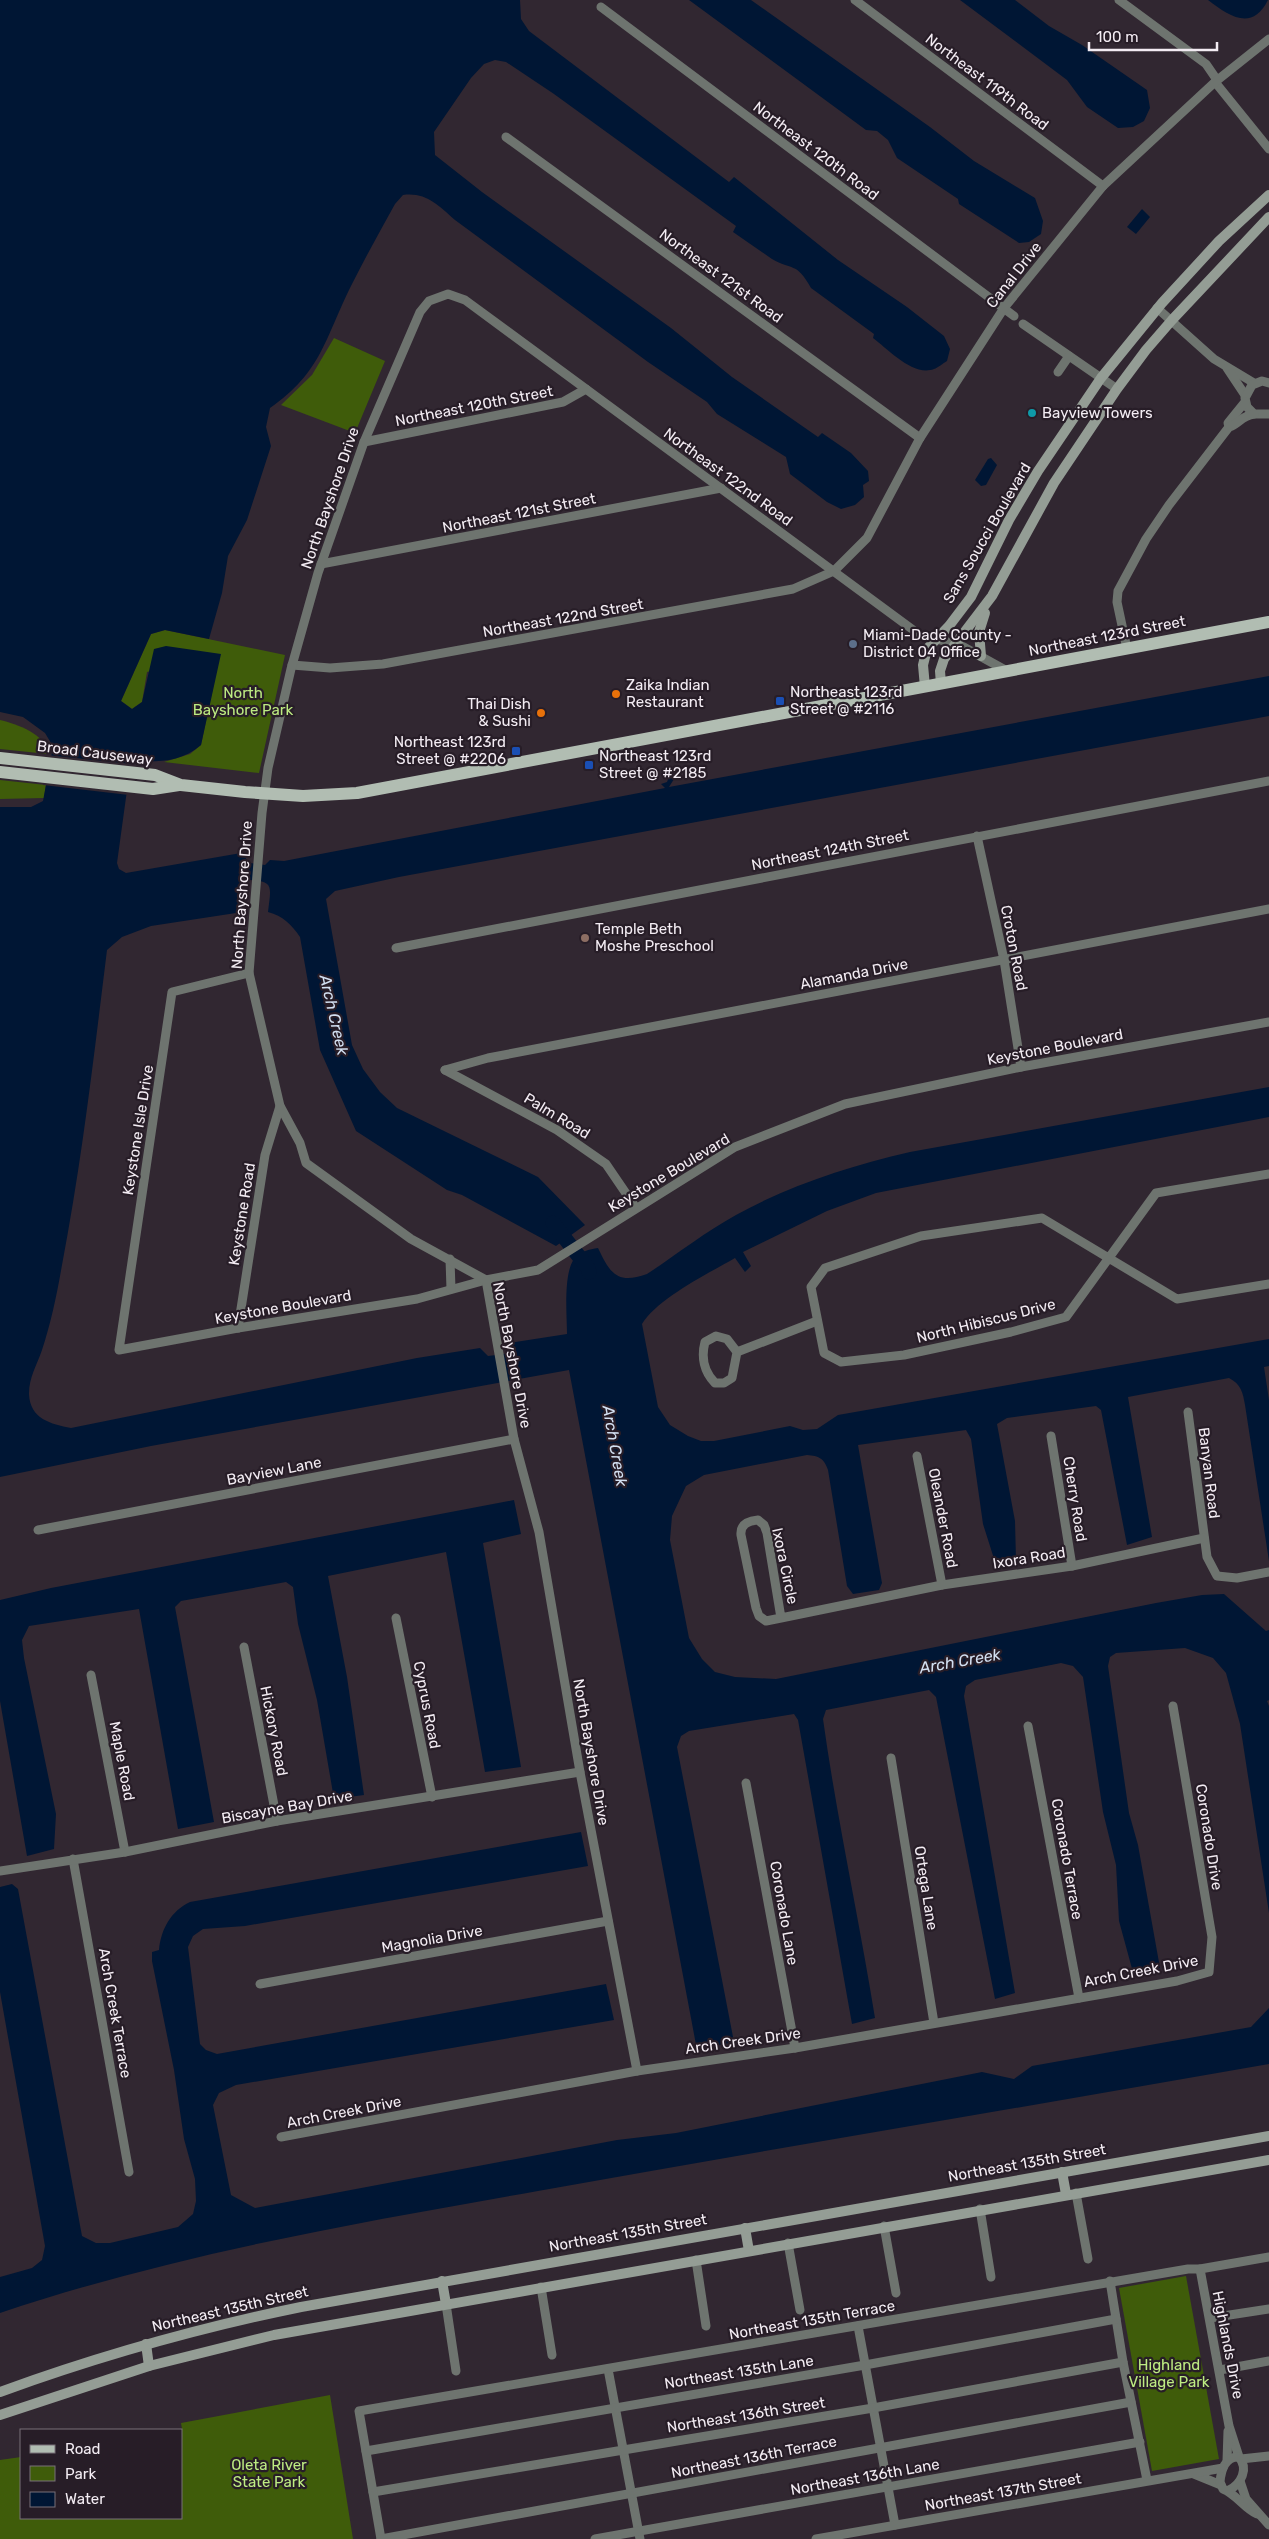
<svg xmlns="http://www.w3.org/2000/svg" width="1269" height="2539" font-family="Rubik,sans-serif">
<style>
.green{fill:#3f5c0a}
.water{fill:#001634}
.pier{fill:#312731}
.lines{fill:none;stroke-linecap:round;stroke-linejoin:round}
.river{stroke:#001634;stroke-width:15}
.street{stroke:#6e746f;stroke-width:9}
.secondary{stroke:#949d95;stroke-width:10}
.primary{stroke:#b1bdb2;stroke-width:12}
.culture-dot{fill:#0f9aa8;stroke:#271d27;stroke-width:2}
.service-dot{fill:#5c6f8a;stroke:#271d27;stroke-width:2}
.food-dot{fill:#e8710a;stroke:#271d27;stroke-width:2}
.transit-dot{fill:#1a4fb4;stroke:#271d27;stroke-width:2}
.education-dot{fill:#8d6e63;stroke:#271d27;stroke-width:2}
.labels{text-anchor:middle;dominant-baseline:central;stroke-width:4.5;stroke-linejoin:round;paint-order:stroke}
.street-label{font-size:15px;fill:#f3ecf3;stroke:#271d27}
.poi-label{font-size:15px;fill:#f3ecf3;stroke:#271d27;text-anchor:start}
.park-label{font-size:15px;fill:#bdeb82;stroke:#271d27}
.water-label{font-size:16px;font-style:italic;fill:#d3e0f2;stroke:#271d27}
</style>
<rect width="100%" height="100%" fill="#312731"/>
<!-- green -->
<g class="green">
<path d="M334,338l51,23 -30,72 -74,-28 31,-30z"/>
<path d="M165,630l120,25 -26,118 -95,-11 26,-8 11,-9 19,-91 -73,18 -5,30 -10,7 -11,-8 30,-67z"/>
<path d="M0,720c17,4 46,14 48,34l-48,-5z"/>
<path d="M0,780l46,5 -2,13 -44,1z"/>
<path d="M1186,2276l33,183 -67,12 -33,-183z"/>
<path d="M330,2395l23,144h-353v-79l21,-3v61h160v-88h-3l4,-1 -1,-6z"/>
</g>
<!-- water -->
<g class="water">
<path d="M0,0h520l1,19 8,12 200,151 5,-5 104,83 69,47 37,29 6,13 -3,12c-4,2 -9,7 -13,8 -21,8 -46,-20 -61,-31l1,-4 -63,-46c-15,-27 -19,-17 -39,-29 -13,-9 -26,-18 -39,-27l3,-6 -182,-132 -48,-32 -11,-2 -11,4 -13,14 -37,54 1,23 47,37 189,136 61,49 86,60 4,-4 29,20 17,18 1,10 -6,4 1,12 -9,8 -14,4 -14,-7 -37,-28 -4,-17 -69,-43 -10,-12 -59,-40 -193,-142c-17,-15 -29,-28 -52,-25l-8,9c-15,27 -30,54 -44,82 -26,52 -29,86 -81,122l-4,19 5,19 -24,74 -19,36 -6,37 -13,46 -44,-9 -14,4 -30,67 11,8 10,-7 12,-53 12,-3 55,8 -20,91c-21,18 -44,17 -70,16l-14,102 2,6 7,4 115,-20 9,10 15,2 5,-5 14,1 381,-73 -4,-4 6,-2 2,-5 5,2 -5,8 600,-111v40l-870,161 -64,14 -9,8 26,146 11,24 17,23 17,16 141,69 47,48 -29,21 -94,-51 -15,-5 -91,-59 -36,-81 -20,-113c-9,-13 -17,-21 -32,-25 3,-26 7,-32 -23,-32l-4,4 -5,29 -85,13 -29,11 -15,13c-13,105 -25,211 -45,315 -5,29 -11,58 -20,85 -5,15 -13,27 -13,44 1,25 22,30 42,34l346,-70 63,-10 8,8 25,-3 -4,-10 58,-9c0,-19 -4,-59 7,-75 5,-7 16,-10 24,-11 12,25 19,37 49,26 29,-19 58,-42 89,-59 54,-30 114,-49 174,-63l359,-65v30l-393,76 -49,18 -84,41 8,14 -6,6 -10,-14c-26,15 -77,40 -93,66l16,83 12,18 18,11 13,5h13l76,-15 13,4 14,-1 21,-14 431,-76v27l-5,1 5,33v161l-24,-156c-2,-12 -4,-21 -16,-27l-101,19 24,140 -25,8 -26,-135 -5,-4 -89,12 -10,6 18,97 1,39 -20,5 -13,-41 -12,-85 -5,-9 -108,15 24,138 -3,7 -26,4 -6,-8 -19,-116c-4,-12 -9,-14 -21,-15l-103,20 -18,11 -14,30 -2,24 19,98 13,21 13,13 20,5 41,2 380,-76 46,-8 22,-1 42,37 3,-1v70l-2,1 2,5v207l-29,-189 -14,-51 -13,-15 -28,-10 -69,5 -6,4 -2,9 21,147 9,32 22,123 -26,8 -15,-55 -3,-56 -13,-53 -20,-135 -10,-11 -12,-3 -86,17 -9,6 -2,10 51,297 -20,6 -59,-302 -7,-7 -103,20 -3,9c14,101 36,199 52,299l-23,6 -54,-304 -4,-6 -105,17 -8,5 -4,11 57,295 -37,8 -128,-680 -418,76 -151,31v-670h31l12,-6 9,-49 -1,-9 -6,-10 -22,-16 -23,-5z"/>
<path d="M689,0h62l179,127 44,34 61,37 8,23 -2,13 -12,8 -10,1 -60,-39 -1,-5 -61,-41 -9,-18 -11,-9 -11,-1z"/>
<path d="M960,0h55l34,26 33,19 65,45 3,18 -6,13 -11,6 -15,1 -31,-21 -20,-27z"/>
<path d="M1208,0h60c-16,32 -39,16 -60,0z"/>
<path d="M1142,209l8,8 -14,17 -9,-7z"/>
<path d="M991,458l6,7 -11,20 -5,1 -6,-6 13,-21z"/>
<path d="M514,1500l7,34 -38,9 38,224 -36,5 -39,-220 -118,24 19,101 17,118 -30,4 -17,-99 -19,-76 -5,-37 -7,-5 -105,19 -6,6 39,215 -36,7 -39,-220 -110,17 -7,14 2,18 32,156 -2,35 -27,7 -27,-155v-101l51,-12z"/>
<path d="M581,1832l7,34 -343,60 -42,3 -10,7 -5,11 12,97 6,6 11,4 389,-70 8,36 -378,65 -17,8 -6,12 18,90 24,13 362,-68 59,-7 306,-61 32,7 18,-13 219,-39 18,-19v56c-243,43 -487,83 -731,127 -181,32 -363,63 -538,122v-36l32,-9 10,-8 3,-14 -45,-254v-105l12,-3 6,5 64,347 14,7h14l68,-16 15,-13 3,-13 -1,-22 -11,-40 -10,-69 -22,-109v-9l7,-2c2,-21 12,-39 31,-48z"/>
</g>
<!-- pier -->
<path class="pier" d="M47,755l86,9 -4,31 -86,-10z"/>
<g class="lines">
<!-- river -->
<path class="river" d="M553,1223l35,45 1,4"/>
<!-- street -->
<g class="street">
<path d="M855,0l248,186"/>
<path d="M1119,0l87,64 11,16"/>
<path d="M601,7l413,309"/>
<path d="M1215,82l54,67"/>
<path d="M506,137l414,301"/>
<path d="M1157,308l57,51 40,24"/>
<path d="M1023,324l94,65"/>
<path d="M1227,368l18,27"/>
<path d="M1058,372l11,-16"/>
<path d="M1269,383l-7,-2 -10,4 -7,13 2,9 7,7h15"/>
<path d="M1229,427l-1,-4 17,-21"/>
<path d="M364,442l199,-40 23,-13"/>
<path d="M321,564l400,-76"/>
<path d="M1127,649l-10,-47 1,-11 28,-52 23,-34 60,-78c10,-3 12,-11 25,-13"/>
<path d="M292,665l38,3 53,-4 410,-75 41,-18 33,-33 53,-100 84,-130 99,-122 112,-104 54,-43"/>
<path d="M977,836l27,124 17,107"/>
<path d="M396,948l873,-167"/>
<path d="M249,973l-77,19 -53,358 119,-22 179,-29 69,-19 52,-10 197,-123 110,-43 176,-37 248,-45"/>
<path d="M445,1070l43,-12 781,-149"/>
<path d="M445,1070l112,60 49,34 30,44"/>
<path d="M1269,1174l-113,19 -90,124 -55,15 -107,23 -63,7 -17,-9 -13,-66 14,-19 96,-32 121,-18 135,81 92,-15"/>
<path d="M450,1259l1,30"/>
<path d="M238,1328l27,-173 15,-49"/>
<path d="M737,1352l-5,26 -8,5h-9c-11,-11 -14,-26 -10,-41l11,-6 11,3 10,13 80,-31"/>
<path d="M1188,1412l19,145 10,19 20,2 32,-6"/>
<path d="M1051,1436l21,130"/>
<path d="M917,1456l25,129"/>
<path d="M38,1530l476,-91"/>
<path d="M396,1618l36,179"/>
<path d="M781,1618l-14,-85 -3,-8 -6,-5c-10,1 -18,4 -17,15l15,73 3,8 7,5 15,-3 161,-33 130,-19 132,-28"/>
<path d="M244,1647l33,174"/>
<path d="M91,1675l34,177"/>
<path d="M1028,1726l51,272"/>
<path d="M891,1758l43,265"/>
<path d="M746,1783l49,265"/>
<path d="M73,1859l56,313"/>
<path d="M0,1871l125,-19 152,-31 303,-49"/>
<path d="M260,1984l348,-63"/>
<path d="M637,2071l-57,-299 -41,-240 -25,-93 -28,-159 -75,-41 -105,-76 -6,-20 -20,-37 -31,-133 13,-160 6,-45 23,-99 27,-96 46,-131 56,-130 9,-11 19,-7 17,6 455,335 40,10 47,26"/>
<path d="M281,2137l356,-66 158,-23 382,-67 32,-9 3,-35 -39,-231"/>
<path d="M1076,2193l12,66"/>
<path d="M980,2209l11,68"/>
<path d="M884,2226l12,67"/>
<path d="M788,2243l12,67"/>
<path d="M696,2260l10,66"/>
<path d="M1200,2269l29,157 10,31"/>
<path d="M1110,2281l13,81 24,118"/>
<path d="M541,2287l11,68"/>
<path d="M446,2304l10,67"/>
<path d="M1210,2318l59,-9"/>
<path d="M858,2326l37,199"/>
<path d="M608,2369l32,170"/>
<path d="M1220,2370l49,-9"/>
<path d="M366,2451l499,-86 251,-46"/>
<path d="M1241,2459l28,-3"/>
<path d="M1227,2461l1,-30"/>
<path d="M1194,2474l27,11"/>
<path d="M1240,2481l6,18 23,26"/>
<path d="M1229,2490c12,-6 20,-21 10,-33 -14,-1 -18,14 -19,25l3,7c13,5 21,19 34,25"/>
<path d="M373,2492l500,-84 250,-46"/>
<path d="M381,2539l-22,-128 829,-142h12l69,-12"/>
<path d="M381,2539l750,-137"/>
<path d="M595,2539l545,-97"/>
<path d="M816,2539l407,-71"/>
</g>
<!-- secondary -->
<g class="secondary">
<path d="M981,656l-2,-24 6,-19"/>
<path d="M941,684l-1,-13 4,-12 48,-63 62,-113 63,-94 29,-39 26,-30 97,-103"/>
<path d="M925,687l-2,-22 4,-16 22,-23 22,-29 38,-77 29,-49 63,-93 61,-75 57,-62 50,-46"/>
<path d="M1062,2172l4,22"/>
<path d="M745,2228l4,23"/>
<path d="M442,2281l4,23"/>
<path d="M146,2344l3,22"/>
<path d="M0,2392c99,-36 198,-64 301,-85l968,-171"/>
<path d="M0,2415l149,-49 125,-31 995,-175"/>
</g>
<!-- primary -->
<g class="primary">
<path d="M0,758l155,17 26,10 64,7 58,4 54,-3 912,-171"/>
<path d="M0,772l153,17 26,-4"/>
</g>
</g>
<!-- markers -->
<circle class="culture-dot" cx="1032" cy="413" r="5"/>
<circle class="service-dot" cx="853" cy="644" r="5"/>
<g class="food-dot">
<circle cx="616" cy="694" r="5"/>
<circle cx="541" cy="713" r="5"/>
</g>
<g class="transit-dot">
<rect x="775" y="696" width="10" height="10" rx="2.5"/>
<rect x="511" y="746" width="10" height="10" rx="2.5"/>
<rect x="584" y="760" width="10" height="10" rx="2.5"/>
</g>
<circle class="education-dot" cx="585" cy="938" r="5"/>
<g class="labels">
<!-- street labels -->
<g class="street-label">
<text transform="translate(987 82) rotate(37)">Northeast 119th Road</text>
<text transform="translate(816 151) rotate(37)">Northeast 120th Road</text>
<text transform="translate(1014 275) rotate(-52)">Canal Drive</text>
<text transform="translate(721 276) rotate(36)">Northeast 121st Road</text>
<text transform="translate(474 406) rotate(-11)">Northeast 120th Street</text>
<text transform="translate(728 477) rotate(36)">Northeast 122nd Road</text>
<text transform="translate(330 498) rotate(-71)">North Bayshore Drive</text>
<text transform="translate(519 513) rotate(-11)">Northeast 121st Street</text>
<text transform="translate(987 533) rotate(-60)">Sans Soucci Boulevard</text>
<text transform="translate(563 618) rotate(-10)">Northeast 122nd Street</text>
<text transform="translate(1107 636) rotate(-11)">Northeast 123rd Street</text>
<text transform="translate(95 753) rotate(7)">Broad Causeway</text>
<text transform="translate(830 850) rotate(-11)">Northeast 124th Street</text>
<text transform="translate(242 895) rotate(-86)">North Bayshore Drive</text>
<text transform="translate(1014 948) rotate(79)">Croton Road</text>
<text transform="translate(854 974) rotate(-11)">Alamanda Drive</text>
<text transform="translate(1055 1047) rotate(-11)">Keystone Boulevard</text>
<text transform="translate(557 1116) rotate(31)">Palm Road</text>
<text transform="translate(138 1130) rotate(-81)">Keystone Isle Drive</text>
<text transform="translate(669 1173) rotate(-31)">Keystone Boulevard</text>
<text transform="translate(242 1214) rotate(-81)">Keystone Road</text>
<text transform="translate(283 1307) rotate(-10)">Keystone Boulevard</text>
<text transform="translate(986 1321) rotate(-14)">North Hibiscus Drive</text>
<text transform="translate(512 1355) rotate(79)">North Bayshore Drive</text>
<text transform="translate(274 1471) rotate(-11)">Bayview Lane</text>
<text transform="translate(1209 1473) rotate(83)">Banyan Road</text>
<text transform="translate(1075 1499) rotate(81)">Cherry Road</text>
<text transform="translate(943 1518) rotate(79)">Oleander Road</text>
<text transform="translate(1029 1558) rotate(-9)">Ixora Road</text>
<text transform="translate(785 1566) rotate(78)">Ixora Circle</text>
<text transform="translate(427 1705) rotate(79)">Cyprus Road</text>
<text transform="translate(274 1731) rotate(79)">Hickory Road</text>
<text transform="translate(591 1752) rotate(80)">North Bayshore Drive</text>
<text transform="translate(122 1761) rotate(79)">Maple Road</text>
<text transform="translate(287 1807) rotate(-10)">Biscayne Bay Drive</text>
<text transform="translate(1209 1837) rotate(81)">Coronado Drive</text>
<text transform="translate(1067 1859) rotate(80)">Coronado Terrace</text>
<text transform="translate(926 1888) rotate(81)">Ortega Lane</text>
<text transform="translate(784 1913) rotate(80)">Coronado Lane</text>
<text transform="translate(432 1939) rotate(-10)">Magnolia Drive</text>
<text transform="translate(1141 1971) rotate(-11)">Arch Creek Drive</text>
<text transform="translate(115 2013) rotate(80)">Arch Creek Terrace</text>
<text transform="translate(743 2041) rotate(-8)">Arch Creek Drive</text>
<text transform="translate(344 2112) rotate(-11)">Arch Creek Drive</text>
<text transform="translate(1027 2163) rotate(-10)">Northeast 135th Street</text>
<text transform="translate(628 2233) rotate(-10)">Northeast 135th Street</text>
<text transform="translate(230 2309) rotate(-13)">Northeast 135th Street</text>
<text transform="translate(812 2320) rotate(-10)">Northeast 135th Terrace</text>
<text transform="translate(1228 2345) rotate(79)">Highlands Drive</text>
<text transform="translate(739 2372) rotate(-9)">Northeast 135th Lane</text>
<text transform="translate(746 2415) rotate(-9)">Northeast 136th Street</text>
<text transform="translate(754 2457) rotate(-11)">Northeast 136th Terrace</text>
<text transform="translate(865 2477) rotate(-10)">Northeast 136th Lane</text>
<text transform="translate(1003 2492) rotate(-10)">Northeast 137th Street</text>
</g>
<!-- poi labels -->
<g class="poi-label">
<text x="1042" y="413">Bayview Towers</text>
<text x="863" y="635">Miami-Dade County -<tspan x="863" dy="17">District 04 Office</tspan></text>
<text x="626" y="685">Zaika Indian<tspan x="626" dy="17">Restaurant</tspan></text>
<text x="790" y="692">Northeast 123rd<tspan x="790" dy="17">Street @ #2116</tspan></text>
<text x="531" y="704" text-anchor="end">Thai Dish<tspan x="531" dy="17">&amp; Sushi</tspan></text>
<text x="506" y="742" text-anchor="end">Northeast 123rd<tspan x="506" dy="17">Street @ #2206</tspan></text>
<text x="599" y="756">Northeast 123rd<tspan x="599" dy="17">Street @ #2185</tspan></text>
<text x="595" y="929">Temple Beth<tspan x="595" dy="17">Moshe Preschool</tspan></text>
</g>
<!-- park labels -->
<g class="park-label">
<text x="243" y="693">North<tspan x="243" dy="17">Bayshore Park</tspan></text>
<text x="1169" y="2365">Highland<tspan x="1169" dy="17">Village Park</tspan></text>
<text x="269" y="2465">Oleta River<tspan x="269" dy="17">State Park</tspan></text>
</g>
<!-- water labels -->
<g class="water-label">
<text transform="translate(334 1015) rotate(77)">Arch Creek</text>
<text transform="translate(615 1446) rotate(80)">Arch Creek</text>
<text transform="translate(960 1661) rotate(-10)">Arch Creek</text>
</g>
</g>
<!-- legend -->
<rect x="20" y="2429" width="162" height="90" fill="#271d27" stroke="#797079"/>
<rect x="30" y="2445" width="25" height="8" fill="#b1bdb2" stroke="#797079"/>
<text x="65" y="2454" font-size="15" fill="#f3ecf3">Road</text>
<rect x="30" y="2466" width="25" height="15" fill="#3f5c0a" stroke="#797079"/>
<text x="65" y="2479" font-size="15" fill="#f3ecf3">Park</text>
<rect x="30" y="2492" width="25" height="15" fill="#001634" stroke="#797079"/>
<text x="65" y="2504" font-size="15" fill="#f3ecf3">Water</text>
<!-- scale -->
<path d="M1089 42v8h128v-8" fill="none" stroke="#f3ecf3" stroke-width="2.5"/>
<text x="1096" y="42" font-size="15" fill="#f3ecf3" stroke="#271d27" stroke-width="4" paint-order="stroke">100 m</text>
</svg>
